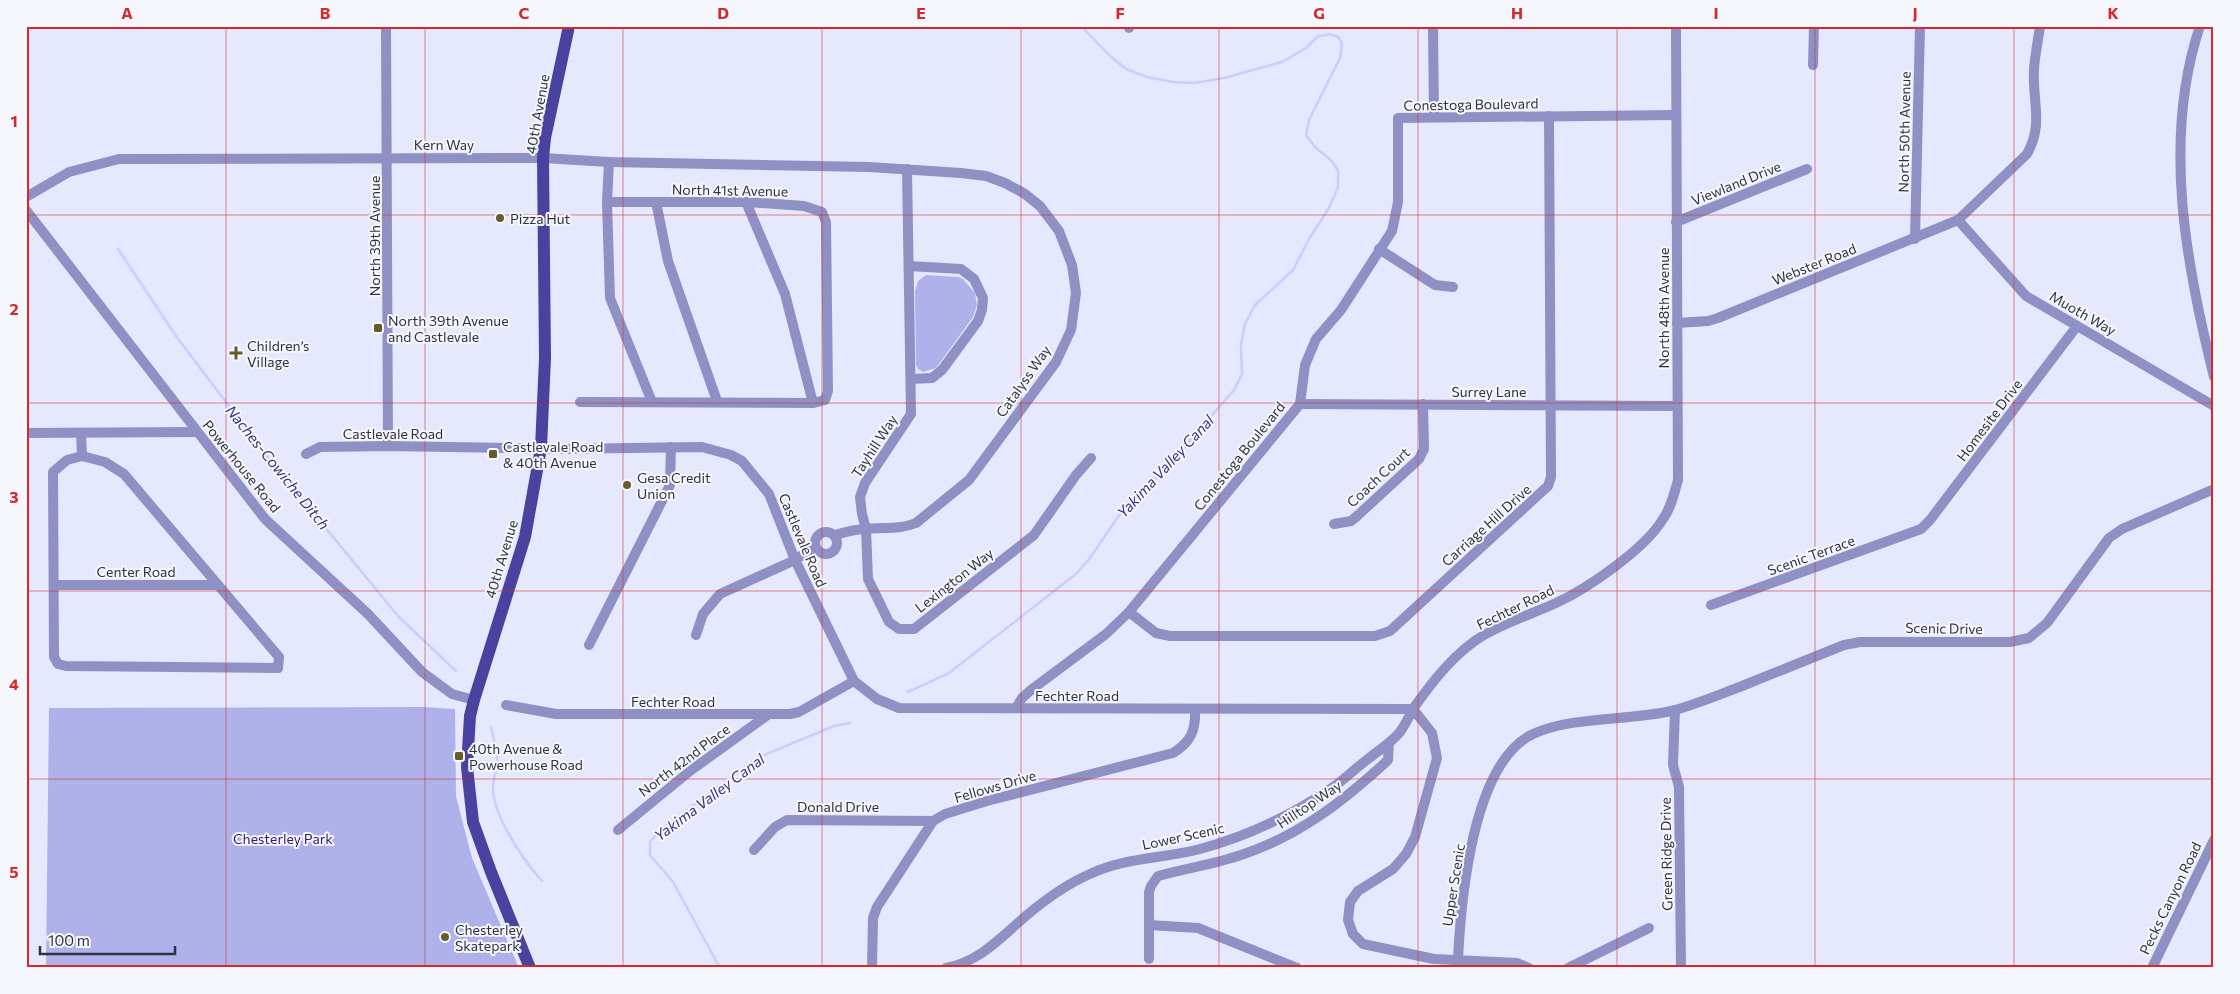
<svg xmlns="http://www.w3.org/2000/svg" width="2240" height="994" font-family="Commissioner,sans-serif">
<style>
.green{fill:#aeb1ea}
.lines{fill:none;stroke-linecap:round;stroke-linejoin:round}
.stream{stroke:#cacdfd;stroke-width:2.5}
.minor{stroke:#8f91c5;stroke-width:10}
.major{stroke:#49439f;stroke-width:12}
.grid{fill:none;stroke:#d62828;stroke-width:1;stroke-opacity:0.55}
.poi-dot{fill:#655e2b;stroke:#f6f6fd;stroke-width:2}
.labels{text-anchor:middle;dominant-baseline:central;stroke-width:4;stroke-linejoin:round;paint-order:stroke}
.street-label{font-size:14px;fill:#31323f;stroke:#f6f6fd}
.poi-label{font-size:14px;fill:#31323f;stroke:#f6f6fd;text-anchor:start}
.park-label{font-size:14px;fill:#2b1d73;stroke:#f6f6fd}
.water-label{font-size:15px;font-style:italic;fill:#393086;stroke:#f6f6fd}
.neatline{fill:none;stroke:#d62828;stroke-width:2}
.grid-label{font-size:16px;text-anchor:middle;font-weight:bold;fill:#d62828}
</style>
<rect width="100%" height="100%" fill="#e6e8fd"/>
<!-- green -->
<g class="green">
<path d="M926,275l32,2 5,2 12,14 2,12 -4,12 -37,51 -13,4 -5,-3 -2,-4 -1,-74 3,-10z"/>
<path d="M423,707l32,2 1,87 16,62 47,110h-473l3,-260z"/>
</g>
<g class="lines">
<!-- stream -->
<g class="stream">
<path d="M118,249l58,87 93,123 129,157 58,55"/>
<path d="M908,692l41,-19 127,-99 14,-16 38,-56 35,-30 71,-82 8,-16 -1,-30 4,-20 10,-19 38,-35 16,-31 20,-31 9,-21v-16l-6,-10 -17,-14 -9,-12 3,-15 31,-62 2,-15 -4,-6 -9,-3 -12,3 -11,11 -24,14 -58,16 -30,5 -21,-1 -26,-5 -21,-8 -17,-14 -28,-29"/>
<path d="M491,727c3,13 7,25 6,38 -1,7 -4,15 -4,22 -1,28 31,74 49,94"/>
<path d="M720,968l-47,-86 -23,-27v-13l9,-11 98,-73 77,-32 16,-3"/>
</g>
<!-- minor -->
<g class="minor">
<path d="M386,26l2,420"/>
<path d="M1129,26v2"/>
<path d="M1433,26l1,91"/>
<path d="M2200,26c-38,113 -14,239 14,351"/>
<path d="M1813,65l1,-39"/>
<path d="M609,162l-2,40 3,96 42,104"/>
<path d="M907,169l4,245 -46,69 -5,14 2,17 4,15 2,50 21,43 10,7h15l120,-94 42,-60 15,-17"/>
<path d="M26,197l43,-25 50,-13 424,-1 66,4 260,5 92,6 25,3 19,7 20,11 15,12 19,25 13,34 4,28 -5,37 -15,32 -87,118 -53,43c-17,7 -33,4 -50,6 -11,0 -21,3 -31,6"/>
<path d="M656,202l12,59 49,140"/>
<path d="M746,202l39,92 28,109"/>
<path d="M26,210l239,309 103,95 54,58 30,22 22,6"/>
<path d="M1958,220l68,76 188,110"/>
<path d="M1676,222l131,-53"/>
<path d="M1915,239l5,-213"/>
<path d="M1379,249l56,36 18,2"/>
<path d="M909,266l52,3 13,10 9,19 -1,12 -4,11 -36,49 -10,8 -21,1"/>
<path d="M1677,323l31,-2 10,-3 240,-98 69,-66c17,-30 5,-53 7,-85 1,-14 4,-28 6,-43"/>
<path d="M580,402l233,1 12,-3 3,-9 -2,-169 -4,-10 -18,-6 -58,-4h-139"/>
<path d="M1300,404l377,2"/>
<path d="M26,433l171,-1"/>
<path d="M81,433l1,23"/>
<path d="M306,454l14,-7 68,-1 173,3 141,-2 29,8 11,6 27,33 26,66 59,121 23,18 22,9 514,1c19,-27 42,-57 71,-74 22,-13 48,-21 72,-32 32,-15 89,-54 107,-84 8,-11 11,-25 15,-39l-2,-454"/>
<path d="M82,456l23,6 19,12 155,183 -1,11 -212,-2 -8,-2 -4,-7 -1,-185 14,-12z"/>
<path d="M1334,524l17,-3 5,-4 63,-58 5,-10 -1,-45"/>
<circle cx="826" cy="543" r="11"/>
<path d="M54,585h164"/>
<path d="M1711,605l210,-76 9,-9 147,-194"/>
<path d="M1129,612l27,21 14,3h205l15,-5 158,-145 3,-9 -2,-361"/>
<path d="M696,635l7,-21 17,-20 75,-34 20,-13"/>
<path d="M589,645l81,-160 1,-38"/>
<path d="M506,705l50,9h234l9,-2 55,-31"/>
<path d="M1016,708l6,-10 9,-8 75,-56 23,-22 171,-208 5,-39 11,-26 25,-29 51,-79 6,-29v-84l278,-3"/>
<path d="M1675,710l-2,55 6,22 2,181"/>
<path d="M618,830l72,-59 79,-57"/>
<path d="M754,850l21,-23 12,-7 146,1"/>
<path d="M1149,925l49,3 99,40"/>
<path d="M1149,959v-67l2,-6 7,-10c29,-8 58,-12 86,-22 56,-19 101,-54 144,-94l1,-17"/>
<path d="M1458,959c3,-59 14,-196 75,-225 40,-18 94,-13 138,-23 24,-6 47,-16 71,-25 34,-14 68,-27 102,-41l16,-3h150l19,-4 18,-15 62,-85 13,-9 92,-40"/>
<path d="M872,968l1,-50 4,-11 56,-86 12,-7 42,-13 186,-48c18,-11 23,-23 22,-44"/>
<path d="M946,968c35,-7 55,-31 81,-53 19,-16 40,-31 63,-41 35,-17 73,-15 110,-25 49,-13 94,-35 136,-64 11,-8 21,-18 32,-26 11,-9 23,-16 32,-27 5,-7 9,-15 13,-23l19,24 5,25 -22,79 -9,17 -13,15 -35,22 -8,11 -2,18 5,14 10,10 71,15 83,4 12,5"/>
<path d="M1568,968l81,-40"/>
<path d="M2152,968l62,-128"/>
</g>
<!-- major -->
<path class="major" d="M530,968l-39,-96 -18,-50 -6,-55 3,-51 4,-16 51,-163 16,-89 4,-90 -2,-200 2,-20 24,-112"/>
</g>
<!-- grid -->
<path class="grid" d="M226,26v942M425,26v942M623,26v942M822,26v942M1021,26v942M1219,26v942M1418,26v942M1617,26v942M1815,26v942M2014,26v942M26,215h2188M26,403h2188M26,591h2188M26,779h2188"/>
<!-- markers -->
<g class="poi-dot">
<circle cx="500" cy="218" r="5"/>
<rect x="373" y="323" width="10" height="10" rx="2.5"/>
<path d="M233.5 345.5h5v5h5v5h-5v5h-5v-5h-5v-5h5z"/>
<rect x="488" y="449" width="10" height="10" rx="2.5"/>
<circle cx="627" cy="485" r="5"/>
<rect x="454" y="751" width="10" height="10" rx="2.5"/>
<circle cx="445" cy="937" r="5"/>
</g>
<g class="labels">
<!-- street labels -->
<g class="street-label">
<text transform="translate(1471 104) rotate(-1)">Conestoga Boulevard</text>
<text transform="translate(537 114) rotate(-80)">40th Avenue</text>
<text transform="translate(1904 132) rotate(-89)">North 50th Avenue</text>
<text x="444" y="144">Kern Way</text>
<text transform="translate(1736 183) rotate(-22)">Viewland Drive</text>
<text transform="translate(730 190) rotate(1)">North 41st Avenue</text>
<text transform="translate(374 236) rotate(-90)">North 39th Avenue</text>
<text transform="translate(1814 264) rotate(-22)">Webster Road</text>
<text transform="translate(1663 308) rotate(-90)">North 48th Avenue</text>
<text transform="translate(2083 313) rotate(30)">Muoth Way</text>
<text transform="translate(1023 381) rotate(-55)">Catalyss Way</text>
<text x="1489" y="391">Surrey Lane</text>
<text transform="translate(1989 420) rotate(-53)">Homesite Drive</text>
<text x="393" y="433">Castlevale Road</text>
<text transform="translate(874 446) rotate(-57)">Tayhill Way</text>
<text transform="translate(1239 456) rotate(-51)">Conestoga Boulevard</text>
<text transform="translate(242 466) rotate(51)">Powerhouse Road</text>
<text transform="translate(1378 477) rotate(-43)">Coach Court</text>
<text transform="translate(1486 525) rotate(-42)">Carriage Hill Drive</text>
<text transform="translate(803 540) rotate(67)">Castlevale Road</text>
<text transform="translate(1811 555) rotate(-20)">Scenic Terrace</text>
<text transform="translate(501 559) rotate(-73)">40th Avenue</text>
<text x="136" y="571">Center Road</text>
<text transform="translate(954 580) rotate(-38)">Lexington Way</text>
<text transform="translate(1515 607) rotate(-26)">Fechter Road</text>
<text transform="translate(1944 628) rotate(1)">Scenic Drive</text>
<text x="1077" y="695">Fechter Road</text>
<text x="673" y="701">Fechter Road</text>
<text transform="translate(684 760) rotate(-37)">North 42nd Place</text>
<text transform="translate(995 786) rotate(-16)">Fellows Drive</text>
<text transform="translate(1309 804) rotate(-34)">Hilltop Way</text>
<text x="838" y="806">Donald Drive</text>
<text transform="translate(1183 836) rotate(-12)">Lower Scenic</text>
<text transform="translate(1666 854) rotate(-91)">Green Ridge Drive</text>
<text transform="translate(1453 885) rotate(-81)">Upper Scenic</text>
<text transform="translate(2170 898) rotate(-64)">Pecks Canyon Road</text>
</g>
<!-- poi labels -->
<g class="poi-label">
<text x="510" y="218">Pizza Hut</text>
<text x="388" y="320">North 39th Avenue<tspan x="388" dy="16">and Castlevale</tspan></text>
<text x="247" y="345">Children’s<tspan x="247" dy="16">Village</tspan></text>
<text x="503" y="446">Castlevale Road<tspan x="503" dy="16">&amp; 40th Avenue</tspan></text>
<text x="637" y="477">Gesa Credit<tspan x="637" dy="16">Union</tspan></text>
<text x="469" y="748">40th Avenue &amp;<tspan x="469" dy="16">Powerhouse Road</tspan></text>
<text x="455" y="929">Chesterley<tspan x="455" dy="16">Skatepark</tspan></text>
</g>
<!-- park labels -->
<g class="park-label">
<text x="283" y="838">Chesterley Park</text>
</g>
<!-- water labels -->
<g class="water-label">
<text transform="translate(1165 466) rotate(-47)">Yakima Valley Canal</text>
<text transform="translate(278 467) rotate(51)">Naches-Cowiche Ditch</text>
<text transform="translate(709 797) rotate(-37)">Yakima Valley Canal</text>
</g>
</g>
<!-- border -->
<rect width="2240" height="994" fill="none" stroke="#f6f6fd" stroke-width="55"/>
<!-- scale -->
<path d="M40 946v8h135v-8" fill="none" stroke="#31323f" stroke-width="2.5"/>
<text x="48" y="946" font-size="15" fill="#31323f" stroke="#f6f6fd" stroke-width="4" paint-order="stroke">100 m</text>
<rect x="28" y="28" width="2184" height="938" class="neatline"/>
<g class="grid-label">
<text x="127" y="19">A</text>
<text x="325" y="19">B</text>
<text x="524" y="19">C</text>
<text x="723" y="19">D</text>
<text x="921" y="19">E</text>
<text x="1120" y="19">F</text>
<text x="1319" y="19">G</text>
<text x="1517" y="19">H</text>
<text x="1716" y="19">I</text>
<text x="1915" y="19">J</text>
<text x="2113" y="19">K</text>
<text x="14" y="127">1</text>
<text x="14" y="315">2</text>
<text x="14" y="503">3</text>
<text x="14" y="690">4</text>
<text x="14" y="878">5</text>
</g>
</svg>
